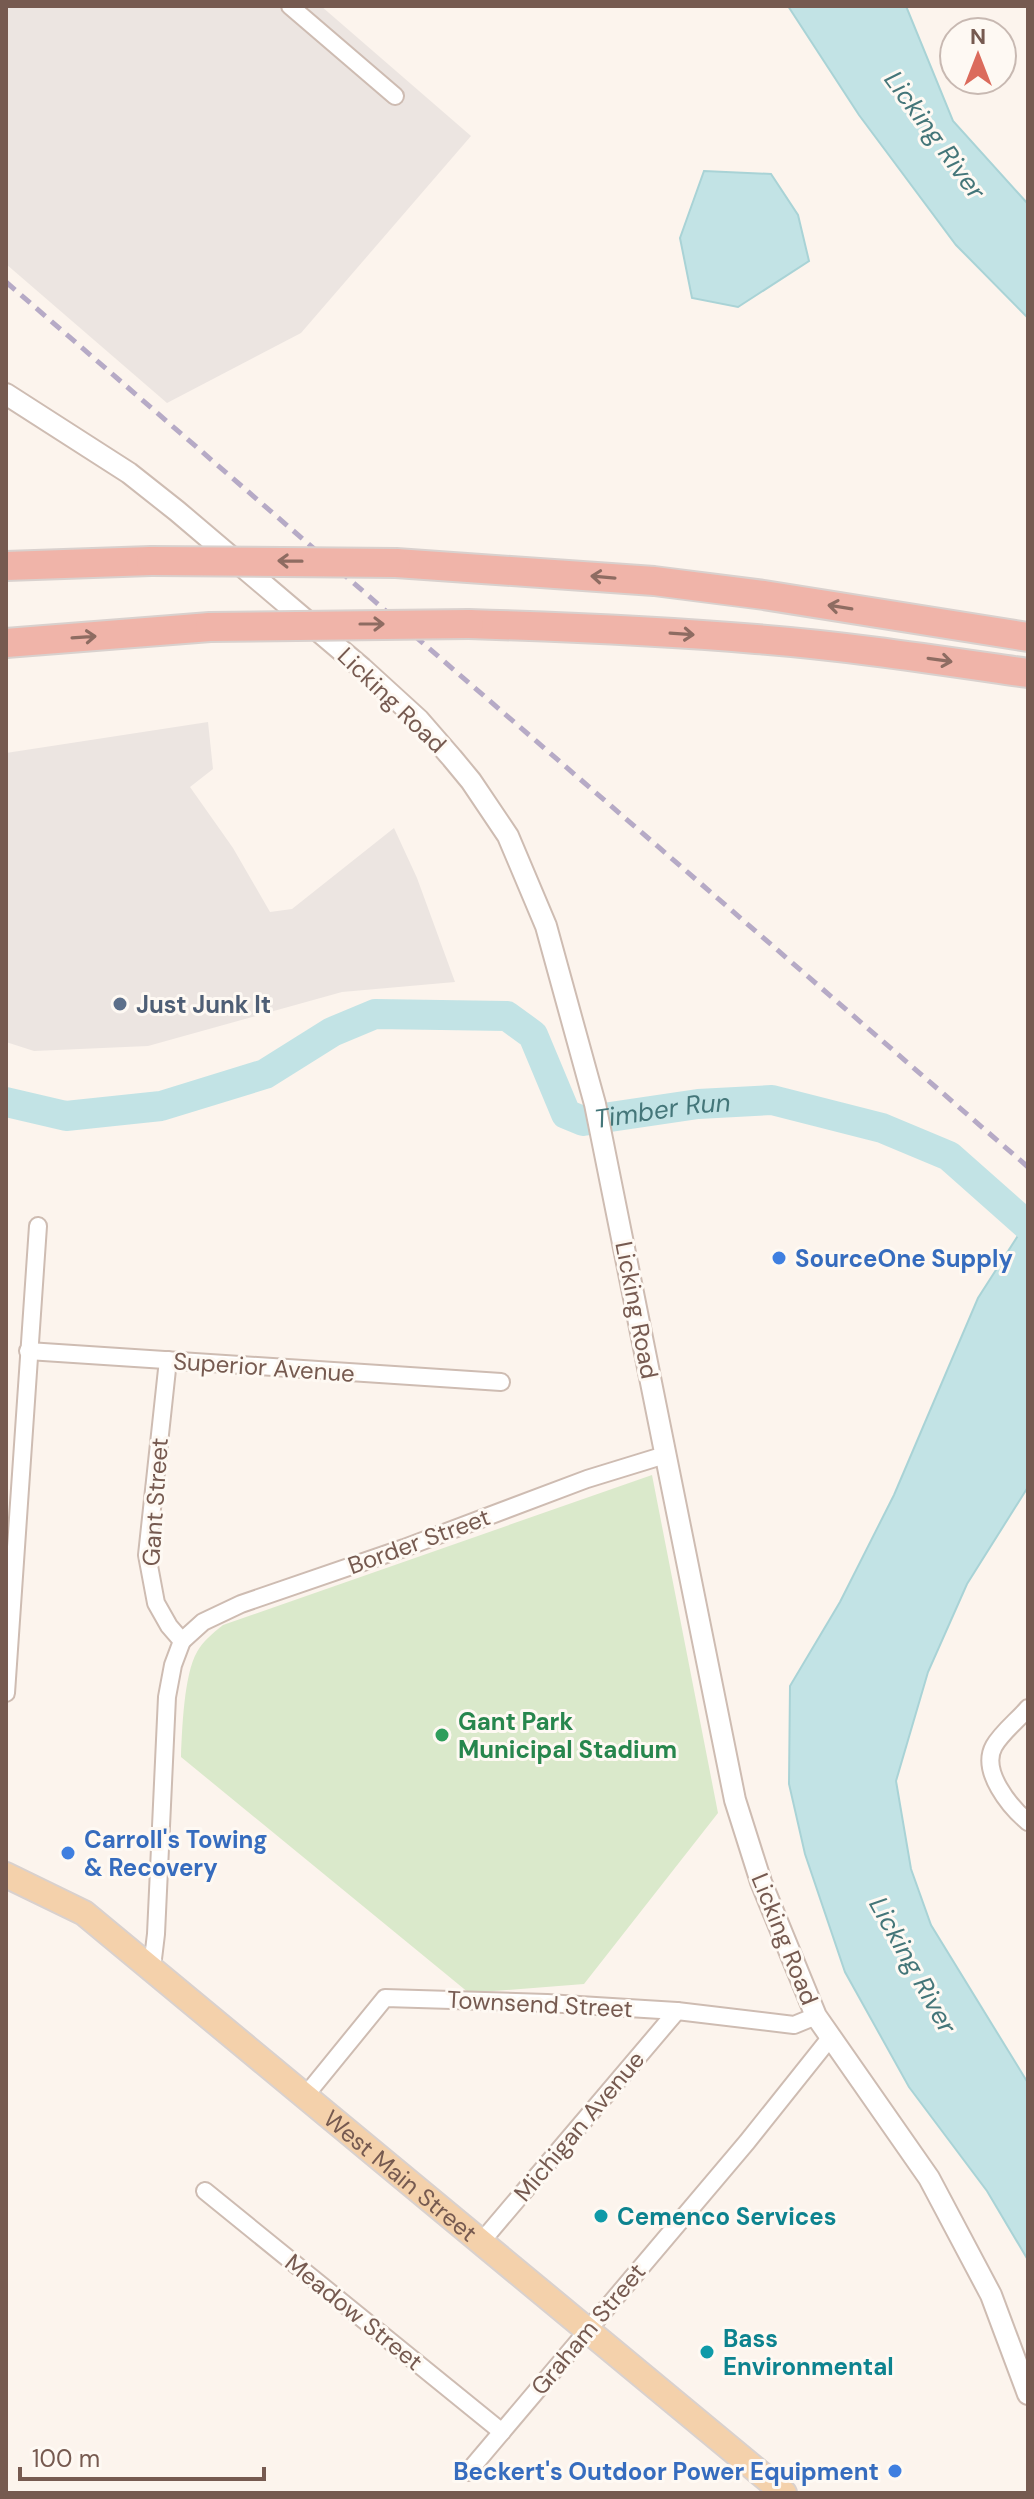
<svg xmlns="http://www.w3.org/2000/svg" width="1034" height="2499" font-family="'DM Sans',sans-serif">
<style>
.industrial{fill:#ece5e1}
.green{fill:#dae9cb}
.water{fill:#c2e3e5;stroke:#a9d3d6;stroke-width:2}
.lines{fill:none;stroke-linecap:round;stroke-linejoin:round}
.river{stroke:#c2e3e5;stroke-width:30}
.minor-casing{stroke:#cebcb2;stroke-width:20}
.tertiary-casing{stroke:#cebcb2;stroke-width:24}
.primary-casing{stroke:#d9d1ce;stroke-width:28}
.motorway-casing{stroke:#d9d1ce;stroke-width:32}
.minor{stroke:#fff;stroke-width:16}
.tertiary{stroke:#fff;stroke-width:20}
.primary{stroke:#f4d1ab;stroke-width:24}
.motorway{stroke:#f0b4a9;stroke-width:28}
.rail{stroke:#b6aac6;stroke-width:5;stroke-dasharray:12 8;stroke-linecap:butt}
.motorway-bridge-casing{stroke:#d9d1ce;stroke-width:32;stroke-linecap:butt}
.motorway-bridge{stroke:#f0b4a9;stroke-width:28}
.oneway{stroke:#8e6c62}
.service-dot{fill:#5c6f8a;stroke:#fef9f3;stroke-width:3}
.shop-dot{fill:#3f7fe0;stroke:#fef9f3;stroke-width:3}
.leisure-dot{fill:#2e9e5b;stroke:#fef9f3;stroke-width:3}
.culture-dot{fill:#0f9aa8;stroke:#fef9f3;stroke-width:3}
.labels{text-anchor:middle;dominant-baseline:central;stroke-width:6;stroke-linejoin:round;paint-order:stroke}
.street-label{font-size:24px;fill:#765a50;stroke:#fef9f3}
.service-label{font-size:24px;font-weight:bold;fill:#4e5e75;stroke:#fef9f3;text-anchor:start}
.shop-label{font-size:24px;font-weight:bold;fill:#366cbe;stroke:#fef9f3;text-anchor:start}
.leisure-label{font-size:24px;font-weight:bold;fill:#27864d;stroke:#fef9f3;text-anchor:start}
.culture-label{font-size:24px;font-weight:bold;fill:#0d838f;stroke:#fef9f3;text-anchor:start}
.water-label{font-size:26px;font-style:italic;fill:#447679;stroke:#fef9f3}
</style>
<rect width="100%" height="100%" fill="#fcf4ed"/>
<!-- industrial -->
<g class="industrial">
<path d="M6,6h315l150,130 -170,197 -134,70 -161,-139z"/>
<path d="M208,722l5,47 -23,18 43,61 37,64 22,-3 102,-81 23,50 38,104 -113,10 -194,54 -114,5 -28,-9v-289z"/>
</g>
<!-- green -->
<path class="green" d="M652,1475l66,338 -134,171 -115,9 -288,-236c1,-27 3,-83 16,-105 6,-11 16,-19 26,-27z"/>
<!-- water -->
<g class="water">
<path d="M788,6h118l47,115 75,83v114l-72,-73 -97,-130z"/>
<path d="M704,171l67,3 27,41 11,46 -71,46 -46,-9 -12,-60z"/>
<path d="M1028,1220v267l-61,97 -39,88 -32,109 15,88 20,56 97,158v177l-41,-69 -78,-104 -64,-115 -40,-118 -16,-70 1,-98 50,-84 54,-107 84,-197z"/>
</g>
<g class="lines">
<!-- river -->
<path class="river" id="s1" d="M6,1102l60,14 95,-10 104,-32 67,-42 43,-18 132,2 26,19 33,79 17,7 115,-17 74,-4 110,28 67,28 79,70"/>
<!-- minor casing -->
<g class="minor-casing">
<g id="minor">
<path d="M290,6l105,90"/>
<path d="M28,1351l473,31"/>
<path d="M182,1641l21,-19 38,-18 163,-56 183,-69 78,-24"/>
<path d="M6,1693l32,-467"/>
<path d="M1028,1708c-10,12 -26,24 -34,38 -14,25 16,61 34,76"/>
<path d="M152,1967l4,-33 11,-237 6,-32 9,-24 -13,-15 -13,-23 -9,-48 21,-195"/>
<path d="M306,2095l79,-97 162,5 130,8 117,14 22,-9"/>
<path d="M205,2191l297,241"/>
<path d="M482,2241l195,-230"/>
<path d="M468,2472l279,-330 83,-104"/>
</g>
</g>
<!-- tertiary casing -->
<g class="tertiary-casing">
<path id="tertiary" d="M6,394l123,79 48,38 185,157 57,52 33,38 19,23 37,55 38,90 49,178 140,696 26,82 55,134 113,162 62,117 37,99"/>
</g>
<!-- primary casing -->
<g class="primary-casing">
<g id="primary">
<path id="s2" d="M6,1875l78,38 700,580"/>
</g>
</g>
<!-- motorway casing -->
<g class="motorway-casing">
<g id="motorway">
<path d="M396,563l258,18 110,14 264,42"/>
<path d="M6,566l145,-5"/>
<path d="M469,624c96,3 191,7 287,15 91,7 181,21 272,34"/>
<path d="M6,643l204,-16"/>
</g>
</g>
<!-- minor -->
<use href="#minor" class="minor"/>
<!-- tertiary -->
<use href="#tertiary" class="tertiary"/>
<!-- primary -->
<use href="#primary" class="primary"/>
<!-- motorway -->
<use href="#motorway" class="motorway"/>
<!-- rail -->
<path class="rail" d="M6,282l1022,885"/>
<!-- motorway-bridge casing -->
<g class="motorway-bridge-casing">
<g id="motorway-bridge">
<path d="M151,561l245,2"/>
<path d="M210,627l259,-3"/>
</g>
</g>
<!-- motorway-bridge -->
<use href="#motorway-bridge" class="motorway-bridge"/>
</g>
<!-- one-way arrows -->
<defs><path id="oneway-shaft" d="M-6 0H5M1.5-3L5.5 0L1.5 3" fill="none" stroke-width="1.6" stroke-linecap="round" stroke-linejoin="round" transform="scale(2)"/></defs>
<g class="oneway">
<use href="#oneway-shaft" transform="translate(290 561) rotate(-179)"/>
<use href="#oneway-shaft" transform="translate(603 577) rotate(-175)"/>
<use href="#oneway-shaft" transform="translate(840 607) rotate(-171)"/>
<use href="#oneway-shaft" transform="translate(372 624)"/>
<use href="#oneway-shaft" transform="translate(682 634) rotate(4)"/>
<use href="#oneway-shaft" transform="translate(84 637) rotate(-4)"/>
<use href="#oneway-shaft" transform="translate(940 660) rotate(8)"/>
</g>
<!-- markers -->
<circle class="service-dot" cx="120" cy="1004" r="8"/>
<g class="shop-dot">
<circle cx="779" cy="1258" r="8"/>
<circle cx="68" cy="1853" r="8"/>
<circle cx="895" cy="2471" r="8"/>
</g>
<circle class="leisure-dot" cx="442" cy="1735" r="8"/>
<g class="culture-dot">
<circle cx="601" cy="2216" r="8"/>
<circle cx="707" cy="2352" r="8"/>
</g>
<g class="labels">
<!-- street labels -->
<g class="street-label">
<text transform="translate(392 700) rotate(44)">Licking Road</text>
<text transform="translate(637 1310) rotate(79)">Licking Road</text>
<text transform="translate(264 1367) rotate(4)">Superior Avenue</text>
<text transform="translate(155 1502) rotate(-86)">Gant Street</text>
<text transform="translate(419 1541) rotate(-20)">Border Street</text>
<text transform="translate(785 1939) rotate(68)">Licking Road</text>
<text transform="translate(540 2004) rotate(3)">Townsend Street</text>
<text transform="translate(579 2126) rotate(-50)">Michigan Avenue</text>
<text stroke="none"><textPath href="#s2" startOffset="498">West Main Street</textPath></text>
<text transform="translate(354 2312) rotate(39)">Meadow Street</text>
<text transform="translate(588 2329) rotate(-50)">Graham Street</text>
</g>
<!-- service labels -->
<g class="service-label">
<text x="136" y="1004">Just Junk It</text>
</g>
<!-- shop labels -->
<g class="shop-label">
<text x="795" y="1258">SourceOne Supply</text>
<text x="84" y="1839">Carroll's Towing<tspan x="84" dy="28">&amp; Recovery</tspan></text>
<text x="879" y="2471" text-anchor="end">Beckert's Outdoor Power Equipment</text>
</g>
<!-- leisure labels -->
<g class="leisure-label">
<text x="458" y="1721">Gant Park<tspan x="458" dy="28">Municipal Stadium</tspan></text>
</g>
<!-- culture labels -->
<g class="culture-label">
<text x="617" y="2216">Cemenco Services</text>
<text x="723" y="2338">Bass<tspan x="723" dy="28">Environmental</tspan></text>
</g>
<!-- water labels -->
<g class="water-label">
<text transform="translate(935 135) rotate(54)">Licking River</text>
<text stroke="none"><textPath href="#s1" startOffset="740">Timber Run</textPath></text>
<text transform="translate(913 1965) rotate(61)">Licking River</text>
</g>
</g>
<!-- border -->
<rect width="1034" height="2499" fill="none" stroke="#765a50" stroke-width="16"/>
<!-- north arrow -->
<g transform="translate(978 56)"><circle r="38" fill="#fef9f3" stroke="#c8b9b2" stroke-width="2"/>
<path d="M0-6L14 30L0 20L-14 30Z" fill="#db6b5c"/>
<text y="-12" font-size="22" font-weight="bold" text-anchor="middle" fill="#765a50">N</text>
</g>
<!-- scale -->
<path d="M20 2467v12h244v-12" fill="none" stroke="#765a50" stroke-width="4"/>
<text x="32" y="2467" font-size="24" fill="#765a50" stroke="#fef9f3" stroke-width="6" paint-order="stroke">100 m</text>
</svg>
